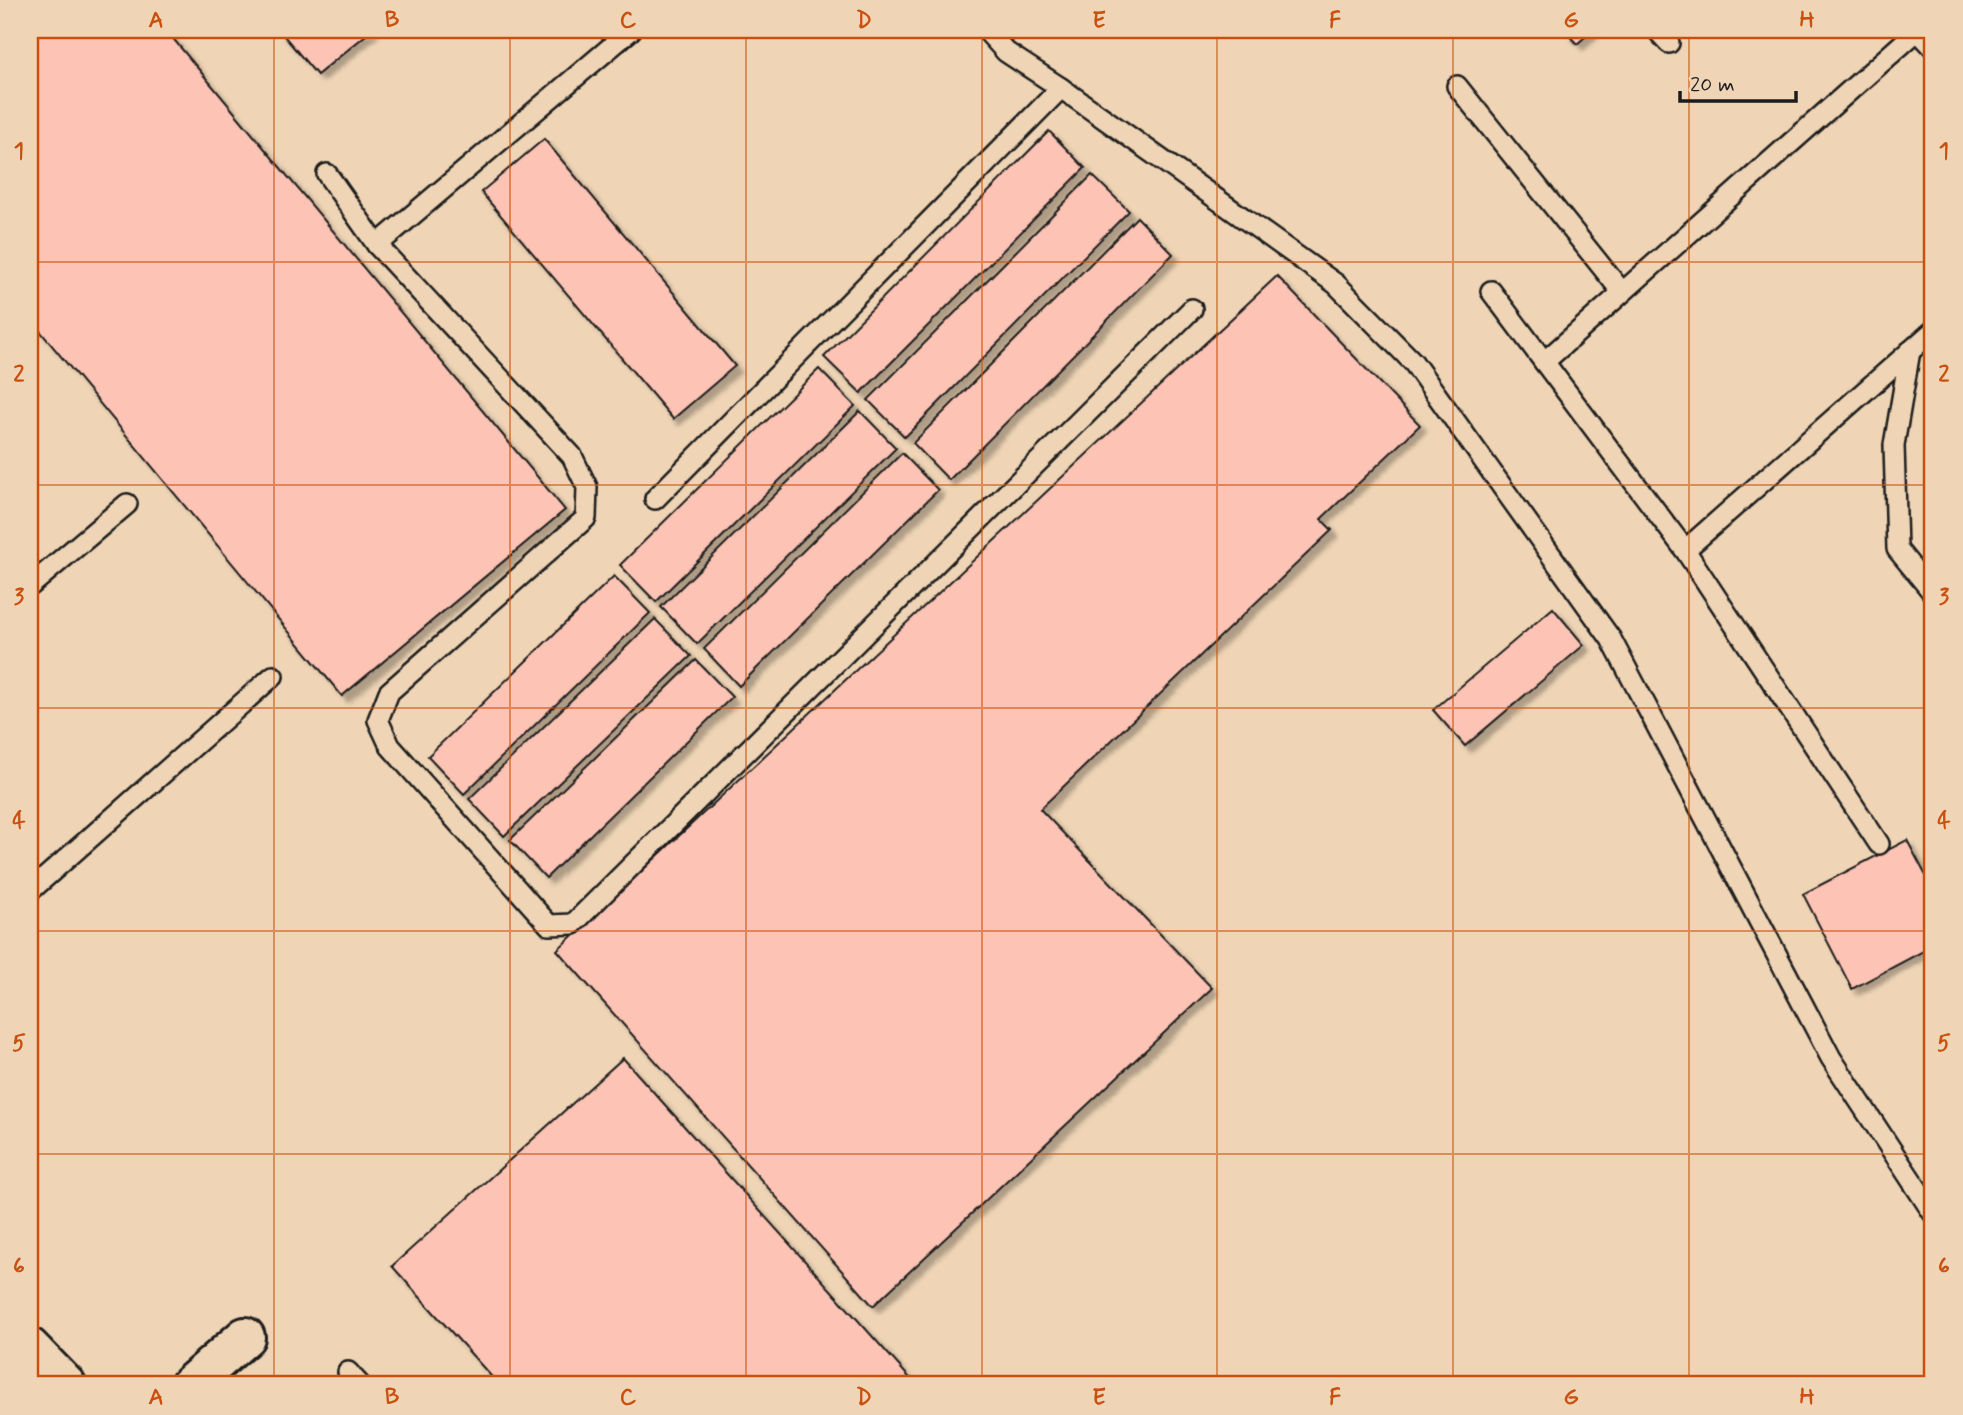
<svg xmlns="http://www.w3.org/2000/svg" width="1963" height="1415" font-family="Mynerve,sans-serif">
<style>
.building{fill:#fdc3b4;stroke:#1c1c1c;stroke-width:2;filter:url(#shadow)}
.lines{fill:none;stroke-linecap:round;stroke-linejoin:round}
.service-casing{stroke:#1c1c1c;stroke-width:24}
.minor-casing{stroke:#1c1c1c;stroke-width:44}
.service{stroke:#efd5b6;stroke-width:19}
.minor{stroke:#efd5b6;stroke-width:38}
.grid{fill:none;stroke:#c9500e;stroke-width:2;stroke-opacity:0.55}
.neatline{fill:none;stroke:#c9500e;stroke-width:2.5}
.grid-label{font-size:23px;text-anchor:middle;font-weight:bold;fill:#c9500e}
</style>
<defs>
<filter id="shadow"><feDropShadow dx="6" dy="6" stdDeviation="2" flood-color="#0004"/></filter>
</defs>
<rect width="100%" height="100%" fill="#efd5b6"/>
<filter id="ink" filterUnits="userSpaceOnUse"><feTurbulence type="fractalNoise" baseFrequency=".0143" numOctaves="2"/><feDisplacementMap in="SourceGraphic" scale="14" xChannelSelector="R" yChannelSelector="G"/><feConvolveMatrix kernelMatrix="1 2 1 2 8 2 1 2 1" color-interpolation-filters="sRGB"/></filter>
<g filter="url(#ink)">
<!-- building -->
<g class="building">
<path d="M30,30h136l399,480 -223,186 -312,-377z"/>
<path d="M279,30h93l-55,45z"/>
<path d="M1564,30h29l-16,14z"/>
<path d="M1049,131l36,37 -224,225 -37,-36z"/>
<path d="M544,139l191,227 -62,53 -192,-227z"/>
<path d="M1092,175l37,36 -224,226 -37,-37z"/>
<path d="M1137,217l36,37 -224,226 -36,-37z"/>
<path d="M1277,276l143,149 -99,94 11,11 -292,279 172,179 -339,318 -316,-356z"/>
<path d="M819,369l36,37 -199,196 -36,-37z"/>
<path d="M860,411l36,37 -199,196 -36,-37z"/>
<path d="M902,453l36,37 -199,196 -35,-37z"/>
<path d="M614,576l36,37 -186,181 -36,-38z"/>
<path d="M1553,608l31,37 -119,101 -32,-36z"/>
<path d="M655,619l36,37 -187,180 -35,-37z"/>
<path d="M696,660l36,37 -186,181 -36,-38z"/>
<path d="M1907,840l26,49v57l-81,43 -49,-95z"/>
<path d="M623,1058l293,327h-417l-107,-119z"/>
</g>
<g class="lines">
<!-- service casing -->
<g class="service-casing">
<g id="service">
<path d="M986,30l20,22 55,36 275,196 77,78 198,277 220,419 102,155"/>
<path d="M1657,30l12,13"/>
<path d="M1917,30l16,17"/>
<path d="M1457,86l165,206"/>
<path d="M327,174l50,71 195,211 15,31 -1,31 -197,174 -11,28 12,26 159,179 24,-1 619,-615"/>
<path d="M377,245l254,-215"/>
<path d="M1491,291l194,259 194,294"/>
<path d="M1910,351l-16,94 3,104 36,44"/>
<path d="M1544,362l374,-332"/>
<path d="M655,499l406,-411"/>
<path d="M1685,550l248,-219"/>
<path d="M30,586l97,-82"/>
<path d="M30,891l243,-215"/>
<path d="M348,1372l12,13"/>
</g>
</g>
<!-- minor casing -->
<g class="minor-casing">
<g id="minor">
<path d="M30,1348l36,37"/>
<path d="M190,1385l55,-48"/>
</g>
</g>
<!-- service -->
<use href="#service" class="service"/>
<!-- minor -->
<use href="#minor" class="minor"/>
</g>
</g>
<!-- grid -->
<path class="grid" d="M274,30v1355M510,30v1355M746,30v1355M982,30v1355M1217,30v1355M1453,30v1355M1689,30v1355M30,262h1903M30,485h1903M30,708h1903M30,931h1903M30,1154h1903"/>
<!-- margin -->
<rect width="1963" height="1415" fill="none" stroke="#efd5b6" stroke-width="77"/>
<!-- scale -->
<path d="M1680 91v10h116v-10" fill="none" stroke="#1c1c1c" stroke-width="3.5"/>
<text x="1690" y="91" font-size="21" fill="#1c1c1c" stroke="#efd5b6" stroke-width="5" paint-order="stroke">20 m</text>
<rect x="38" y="38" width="1886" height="1338" class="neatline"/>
<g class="grid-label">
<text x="156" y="27">A</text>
<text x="392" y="27">B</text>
<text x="628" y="27">C</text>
<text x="864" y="27">D</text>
<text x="1099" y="27">E</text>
<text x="1335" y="27">F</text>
<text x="1571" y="27">G</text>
<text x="1807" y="27">H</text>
<text x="19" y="158">1</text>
<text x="1944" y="158">1</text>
<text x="19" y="381">2</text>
<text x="1944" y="381">2</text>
<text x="19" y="604">3</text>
<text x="1944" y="604">3</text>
<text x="19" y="827">4</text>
<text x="1944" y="827">4</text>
<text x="19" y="1050">5</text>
<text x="1944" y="1050">5</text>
<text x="19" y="1273">6</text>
<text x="1944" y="1273">6</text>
<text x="156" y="1404">A</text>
<text x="392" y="1404">B</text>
<text x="628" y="1404">C</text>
<text x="864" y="1404">D</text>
<text x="1099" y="1404">E</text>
<text x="1335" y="1404">F</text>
<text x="1571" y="1404">G</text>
<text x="1807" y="1404">H</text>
</g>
</svg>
